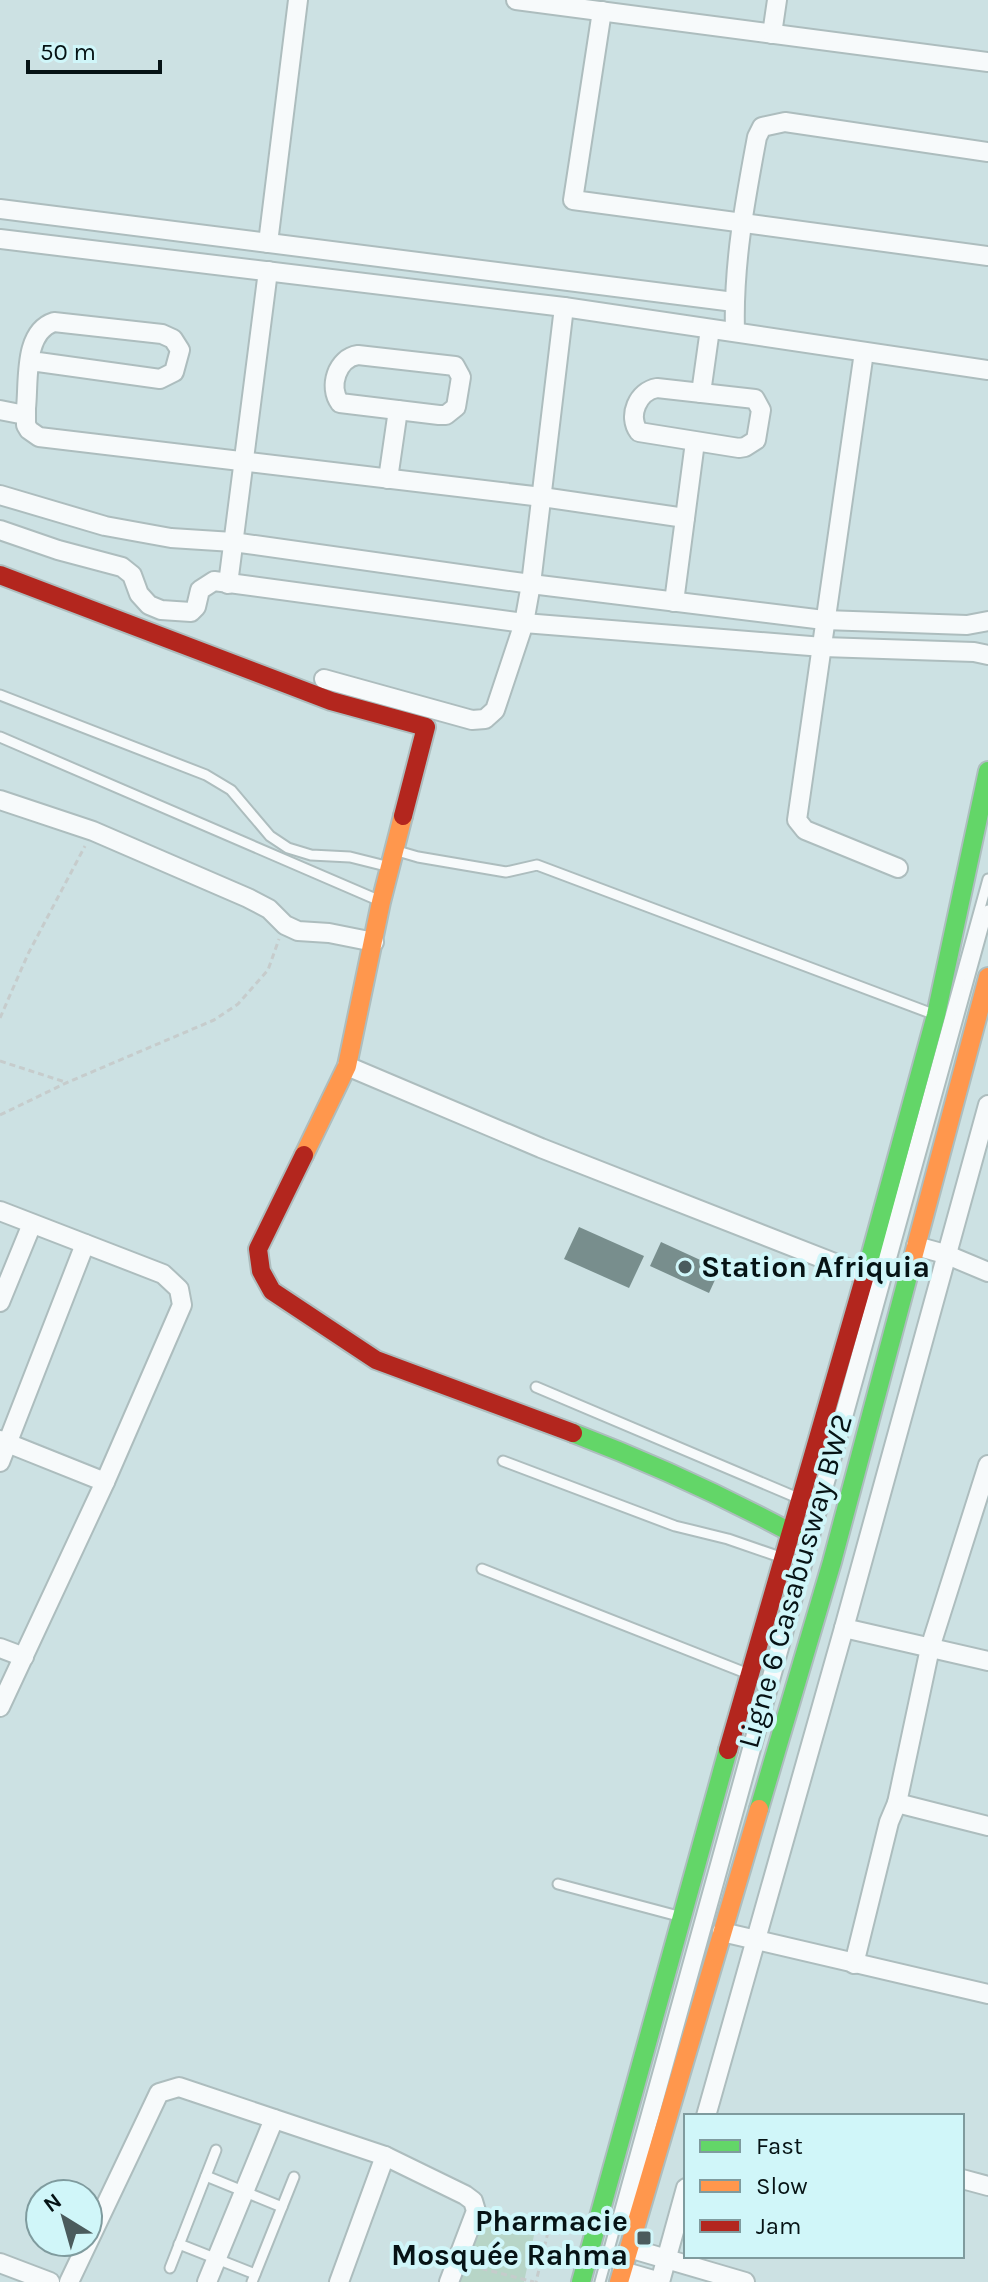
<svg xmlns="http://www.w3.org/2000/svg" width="988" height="2282" font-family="Karla,sans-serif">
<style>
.green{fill:#b7d5c7}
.building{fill:#788e8d}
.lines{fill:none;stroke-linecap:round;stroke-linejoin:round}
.lane-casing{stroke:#adbdbe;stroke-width:13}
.street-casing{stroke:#adbdbe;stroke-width:22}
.fast-casing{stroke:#adbdbe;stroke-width:22}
.slow-casing{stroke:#adbdbe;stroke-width:22}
.jam-casing{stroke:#adbdbe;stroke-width:22}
.path{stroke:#c6cccc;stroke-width:3;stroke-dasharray:6 4;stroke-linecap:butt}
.lane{stroke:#f7fafb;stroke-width:9}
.street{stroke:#f7fafb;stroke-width:18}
.fast{stroke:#63d668;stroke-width:18}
.slow{stroke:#ff974d;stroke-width:18}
.jam{stroke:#b3261e;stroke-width:18}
.poi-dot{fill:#4b5b5d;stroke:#d0f6f9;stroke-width:3}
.labels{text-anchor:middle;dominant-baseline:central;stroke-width:8;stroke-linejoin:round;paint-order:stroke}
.poi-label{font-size:30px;font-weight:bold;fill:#061315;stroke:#d0f6f9;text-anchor:start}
.street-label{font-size:30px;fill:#061315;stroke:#d0f6f9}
</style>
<rect width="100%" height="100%" fill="#cce1e3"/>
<!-- green -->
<path class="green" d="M479,2218l58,3 -13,61h-68z"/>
<!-- building -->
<g class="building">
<path d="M579,1227l65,29 -15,32 -65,-29z"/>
<path d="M661,1242l59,27 -11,24 -59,-27z"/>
</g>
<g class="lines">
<!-- lane casing -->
<g class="lane-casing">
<g id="lane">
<path d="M0,695l206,80 25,15 39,46 18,12 23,7 39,2 40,10"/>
<path d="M0,737l378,163"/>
<path d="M394,850l24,7 88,15 31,-7 396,149"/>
<path d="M536,1387l262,111"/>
<path d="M503,1461l172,65 53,13 55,19"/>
<path d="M482,1569l264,104"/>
<path d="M558,1884l124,33"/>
<path d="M206,2176l76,31"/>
<path d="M626,2217l362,-1307"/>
<path d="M179,2244l76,30"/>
<path d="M170,2268l46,-118"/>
<path d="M252,2282l42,-105"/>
<path d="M600,2282l388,-1403"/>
</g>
</g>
<!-- street casing -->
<g class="street-casing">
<g id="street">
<path d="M516,0l472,62"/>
<path d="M602,11l-29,189 415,56"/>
<path d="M772,34l5,-34"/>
<path d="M0,209l734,93"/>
<path d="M0,239l564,68 424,63"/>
<path d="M268,243l30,-243"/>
<path d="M735,331c-2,-66 10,-130 22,-194l5,-10 23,-5 203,30"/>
<path d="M864,352l-67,468 8,10 93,38"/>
<path d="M358,355l97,11 6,11 -5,30 -10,8h-7l-99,-12c-12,-16 -3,-45 18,-48z"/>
<path d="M31,361l129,18 14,-7 6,-22 -7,-11 -11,-5 -108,-12c-31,10 -25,59 -28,86v17l3,5 10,7 503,60 143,21"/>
<path d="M657,388l98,11 6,11 -5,30 -11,7 -6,1 -100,-16c-12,-16 -1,-41 18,-44z"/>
<path d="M701,393l9,-64"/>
<path d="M0,410l25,5"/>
<path d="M388,479l10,-69"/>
<path d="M0,495l105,31 66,12 62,4 298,42 293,36 143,5 21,-4"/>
<path d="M0,530l58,20 64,17 10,8 7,19 10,11 12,5 30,2 5,-5 4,-17 14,-9 310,42 299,24 151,5 14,3"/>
<path d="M228,584l40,-313"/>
<path d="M674,602l21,-160"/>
<path d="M324,679l148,41 13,-1 10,-9 29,-87 7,-39 33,-277"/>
<path d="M0,800l93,31 155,67 21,11 16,16 13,6 31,2 45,9"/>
<path d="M347,1066l194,82 324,127"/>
<path d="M0,1211l163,63 16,15 3,16 -77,177 -105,225"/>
<path d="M916,1246l29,8 43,18"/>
<path d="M0,1302l32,-78"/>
<path d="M0,1440l105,42"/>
<path d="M0,1462l85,-218"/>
<path d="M844,1628l144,33"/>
<path d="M0,1648l24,9"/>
<path d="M897,1803l91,23"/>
<path d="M722,1932l266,62"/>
<path d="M854,1964l35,-142 8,-19 33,-155 58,-183"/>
<path d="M706,2116l138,-488 144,-523"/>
<path d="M962,2179l26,7"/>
<path d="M629,2248l116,34"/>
<path d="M0,2263l50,19"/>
<path d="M622,2271l38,11"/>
<path d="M69,2282l90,-189 20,-6 206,69 80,39 8,6 3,10 -27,71"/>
<path d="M207,2282l67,-163"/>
<path d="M339,2282l46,-126"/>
<path d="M660,2282l26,-94"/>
</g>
</g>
<!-- fast casing -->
<g class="fast-casing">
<g id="fast">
<path d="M866,1272l70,-257 52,-244"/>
<path d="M573,1433c76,29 148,62 219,100"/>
<path d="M759,1809l73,-247 79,-297"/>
<path d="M581,2282l147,-532"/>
</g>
</g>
<!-- slow casing -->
<g class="slow-casing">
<g id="slow">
<path d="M304,1155l43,-89 34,-164 22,-86"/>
<path d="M911,1265l77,-288"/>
<path d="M619,2282l140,-473"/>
</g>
</g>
<!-- jam casing -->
<g class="jam-casing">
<g id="jam">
<path d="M0,575l331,126 95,26 -23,89"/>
<path d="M304,1155l-46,94 3,22 11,20 104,69 197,73"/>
<path d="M728,1750l138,-478"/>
</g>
</g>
<!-- path -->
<g class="path">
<path d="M0,1018l28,-64 57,-108"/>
<path d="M0,1061l65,21"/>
<path d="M0,1115l66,-32 148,-63 24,-16 30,-34 11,-31"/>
<path d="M491,2215l54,14 3,3 -12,50"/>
<path d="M472,2266l62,16"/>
</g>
<!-- lane -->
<use href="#lane" class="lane"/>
<!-- street -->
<use href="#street" class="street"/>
<!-- fast -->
<use href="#fast" class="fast"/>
<!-- slow -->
<use href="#slow" class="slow"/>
<!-- jam -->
<use href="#jam" class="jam"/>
</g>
<!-- markers -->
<g class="poi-dot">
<circle cx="685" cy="1267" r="8"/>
<rect x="636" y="2230" width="16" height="16" rx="4"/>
</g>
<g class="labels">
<!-- poi labels -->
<g class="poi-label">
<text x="701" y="1267">Station Afriquia</text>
<text x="628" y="2221" text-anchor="end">Pharmacie<tspan x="628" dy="34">Mosquée Rahma</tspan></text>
</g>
<!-- street labels -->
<g class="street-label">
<text transform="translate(795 1581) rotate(-74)">Ligne 6 Casabusway BW2</text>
</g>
</g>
<!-- legend -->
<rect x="684" y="2114" width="280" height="144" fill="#d0f6f9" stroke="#7f9b9e" stroke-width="2"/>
<rect x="700" y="2140" width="40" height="12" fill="#63d668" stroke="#7f9b9e" stroke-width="2"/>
<text x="756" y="2154" font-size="24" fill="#061315">Fast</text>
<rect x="700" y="2180" width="40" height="12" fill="#ff974d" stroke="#7f9b9e" stroke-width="2"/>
<text x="756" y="2194" font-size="24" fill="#061315">Slow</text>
<rect x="700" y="2220" width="40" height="12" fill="#b3261e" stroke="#7f9b9e" stroke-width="2"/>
<text x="756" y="2234" font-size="24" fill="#061315">Jam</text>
<!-- north arrow -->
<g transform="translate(64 2218) rotate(323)"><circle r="38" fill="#d0f6f9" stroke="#7f9b9e" stroke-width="2"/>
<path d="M0-6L14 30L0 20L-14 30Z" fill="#4b5b5d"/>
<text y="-12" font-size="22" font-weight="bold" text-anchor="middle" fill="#061315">N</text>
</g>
<!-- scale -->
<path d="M28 60v12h132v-12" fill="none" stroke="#061315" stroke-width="4"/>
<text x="40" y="60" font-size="24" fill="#061315" stroke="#d0f6f9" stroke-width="6" paint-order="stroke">50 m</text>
</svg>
